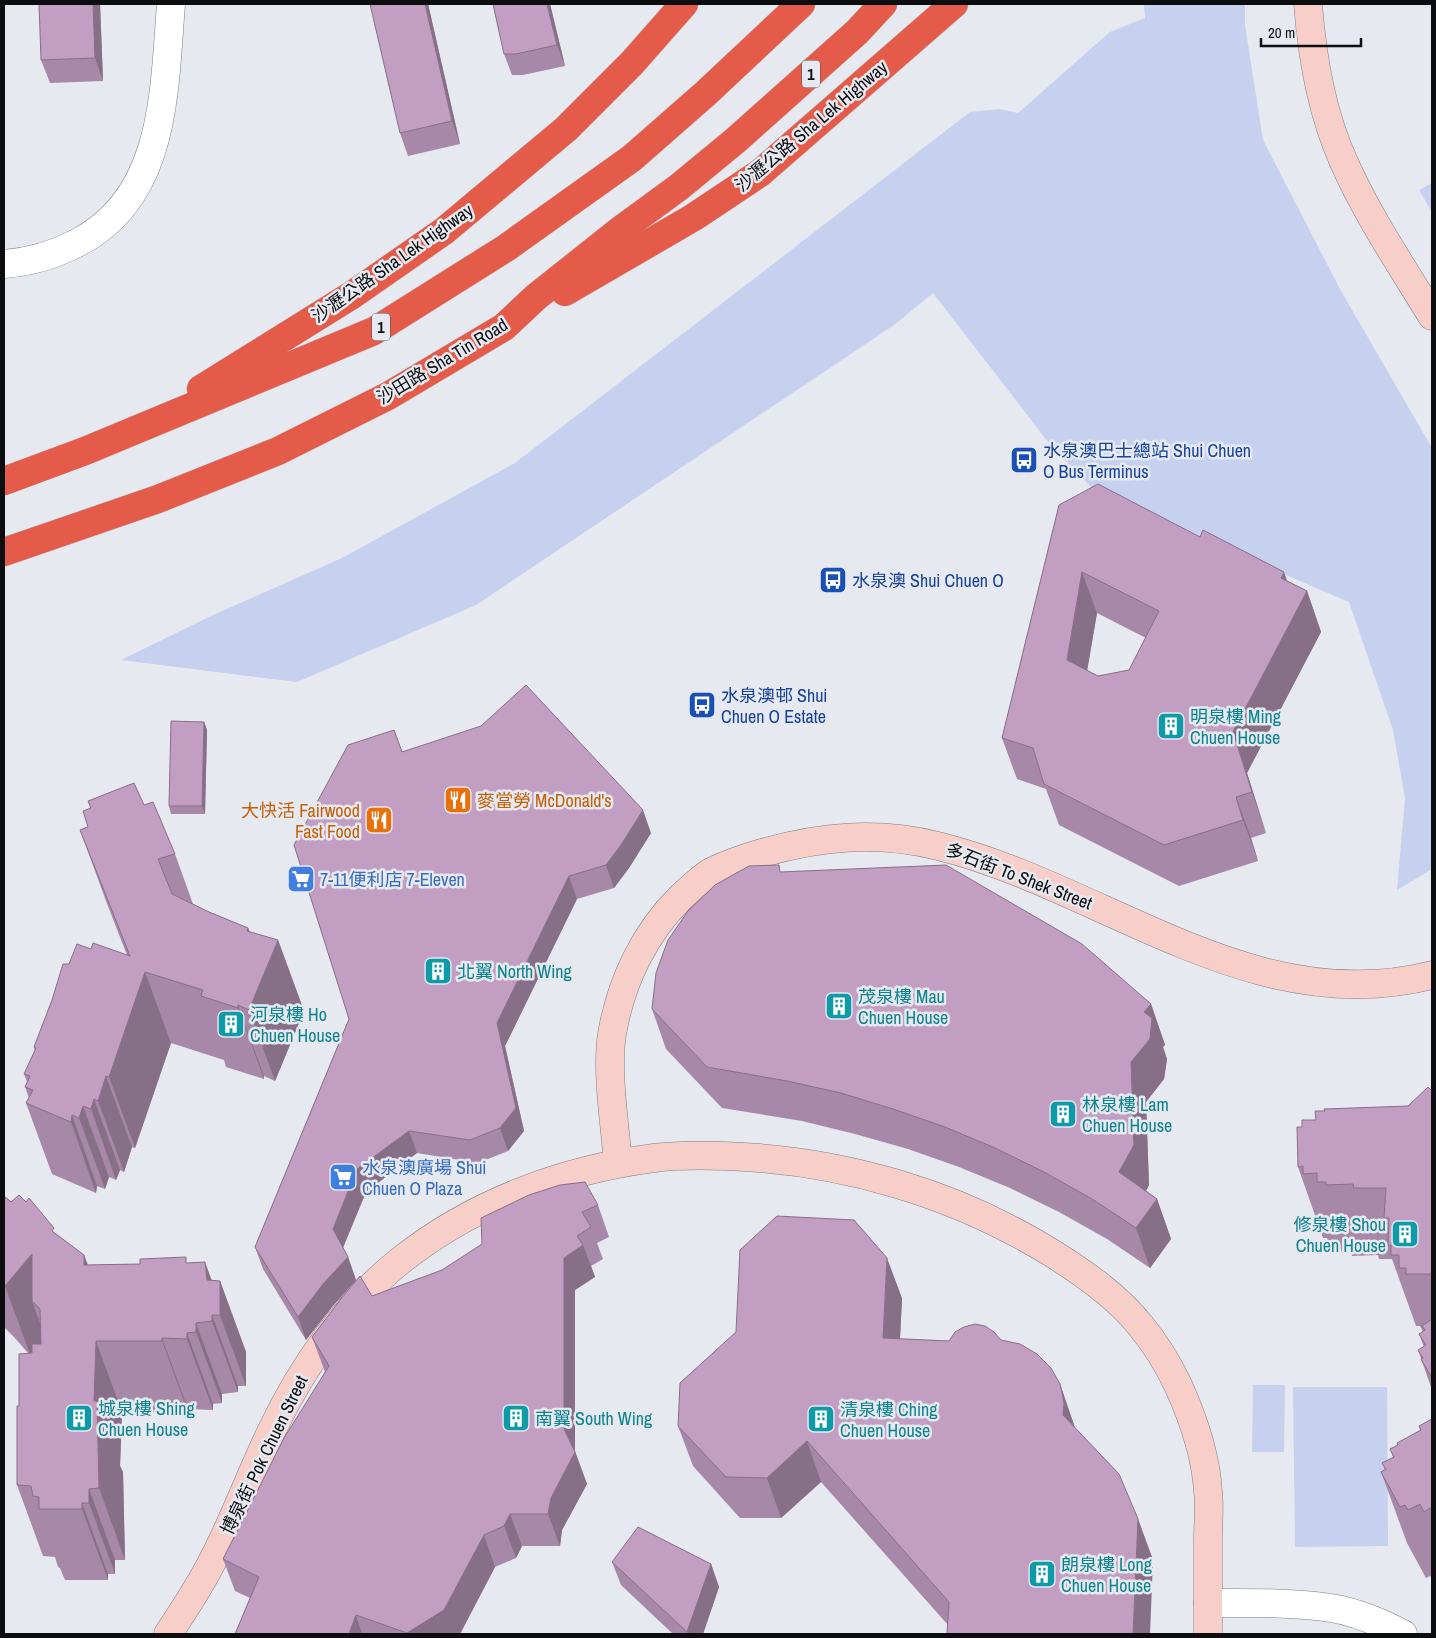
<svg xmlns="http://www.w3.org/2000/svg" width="1436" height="1638" font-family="'Archivo Narrow','Noto Sans TC',sans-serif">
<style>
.green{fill:#c6d1f0}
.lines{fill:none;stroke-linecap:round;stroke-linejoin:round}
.street-casing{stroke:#7d7f86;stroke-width:29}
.secondary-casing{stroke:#7d7f86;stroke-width:29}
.highway-casing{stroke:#c5c5c5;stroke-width:29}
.street{stroke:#fff;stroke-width:28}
.secondary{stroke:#f7cec8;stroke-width:28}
.highway{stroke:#e45b49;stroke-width:28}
.wall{fill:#a888a8;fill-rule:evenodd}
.shaded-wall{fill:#886f88}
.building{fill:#c39ec3;stroke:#886f88;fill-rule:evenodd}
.labels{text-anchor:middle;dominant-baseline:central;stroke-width:5;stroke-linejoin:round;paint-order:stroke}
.shield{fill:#e6e9f0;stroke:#4d4f52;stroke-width:1}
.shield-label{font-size:16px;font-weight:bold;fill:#0c0d0f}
.street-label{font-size:18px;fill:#0c0d0f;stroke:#e6e9f0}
.transit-label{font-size:18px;fill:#164399;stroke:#e6e9f0;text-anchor:start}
.culture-label{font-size:18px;fill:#0d838f;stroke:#e6e9f0;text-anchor:start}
.food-label{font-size:18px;fill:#c56008;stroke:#e6e9f0;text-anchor:start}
.shop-label{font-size:18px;fill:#366cbe;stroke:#e6e9f0;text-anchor:start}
</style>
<rect width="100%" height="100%" fill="#e6e9f0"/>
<!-- green -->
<g class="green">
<path d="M1144,4h101v21l18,115 78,151 91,157v421l-35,21 8,-92 -12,-68 -44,-128 -250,-107 -47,-48 -119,-154 -39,32 -418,280 -179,77 -176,-22 90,-44 131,-58 173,-95 455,-351 30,-3 18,4 92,-81 35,-14z"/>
<path d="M1432,183v29l-13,-22z"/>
<path d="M1253,1385h32l-1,67h-32z"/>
<path d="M1293,1387h94l1,159 -93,1z"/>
</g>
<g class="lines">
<!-- street casing -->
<g class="street-casing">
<g id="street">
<path d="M4,264c26,-2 50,-9 73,-21 89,-45 87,-152 94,-239"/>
<path d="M1208,1603c41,0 83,-1 123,5 26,4 50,15 72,26"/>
</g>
</g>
<!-- secondary casing -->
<g class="secondary-casing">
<g id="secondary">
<path d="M1308,4c4,52 13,107 35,156 24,55 58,105 89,156"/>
<path d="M618,1163c-3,-38 -12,-92 -6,-129 9,-52 32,-101 70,-138 9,-8 19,-18 29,-24 16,-8 34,-14 51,-19 60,-17 115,-22 176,-7 166,41 315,175 494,129"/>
<path d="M168,1634c16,-24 32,-48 45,-74 22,-42 38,-87 59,-130 30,-63 73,-125 128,-169 73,-58 162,-91 254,-103 23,-3 47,-3 71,-2 117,4 231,37 330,99 30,19 63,42 85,70 15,18 28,39 38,60 15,33 28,70 30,107 2,15 0,31 0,47 0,32 0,64 0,95"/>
</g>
</g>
<!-- highway casing -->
<g class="highway-casing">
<g id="highway">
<path d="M565,292l129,-75 66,-44 194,-169"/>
<path d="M201,389l151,-94 92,-64 122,-102 66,-66 52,-59"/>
<path d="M4,481l81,-30 289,-120 132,-83 126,-90 73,-64 96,-90"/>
<path d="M4,552l154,-53 120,-48 110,-55 116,-69 32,-30 83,-66 60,-44 57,-47 121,-108 26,-28"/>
</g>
</g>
<!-- street -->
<use href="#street" class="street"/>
<!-- secondary -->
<use href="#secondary" class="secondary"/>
<!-- highway -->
<use href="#highway" class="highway"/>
</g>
<!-- wall -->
<g class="wall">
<path d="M100,4l3,77 -53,2 -9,-23z"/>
<path d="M428,4l32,140 -52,12 -8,-23z"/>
<path d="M493,4h57l15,62 -42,9h-11l-8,-21z"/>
<path d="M1059,505l141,32 107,54 14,41 -74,141 19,60 -15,5 7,23 -79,25 -120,-61 -13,-36 -29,-10 -15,-41zM1097,613l49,25 -17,32 -31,6 -11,-6z"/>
<path d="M204,722l3,8 -2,84h-34l-2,-8z"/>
<path d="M394,730l8,21 249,82 -22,35 -15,20 -37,11 -72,147 19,85 -16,20 -30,12 -61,-10 -51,39 -23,56 5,9 8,23 -24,27 -26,33 -43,-71 -8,-22 94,-228z"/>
<path d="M88,801l56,4 31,49 18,50 16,8 39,16 2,4 28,8 26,71 -29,70 -11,-5v3l-38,-12 -2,-7 -53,-17 -36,105 -3,-1 -8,25 -4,-2 -4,10 -7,-3 -4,12 -8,-3 -1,7 -44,-19 -26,-71 3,-5 -4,-11 2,-5 -3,-8 11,-23 -1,-4 35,-83 22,-15 36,6 -21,-54 -26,-71 8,-3 3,-19z"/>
<path d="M782,872l369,132 14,41 -2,2 4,12 -3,20 -18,23 3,83 -3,6 11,8 14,40 -21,29 -43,-29 -48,-27 -49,-24 -51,-21 -51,-18 -53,-15 -53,-13 -80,-13 -56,-59 -14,-40z"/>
<path d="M1432,1089v301l-14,-40 6,-3 -5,-13 4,-2 -3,-6h-4l-24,-67h-13l-1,-4 -26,1 -1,-3h-9l-3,-9 -10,1 -2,-7h-4l-25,-71 4,-40 14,-7 9,-9 83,-5z"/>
<path d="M4,1196l80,59 4,10 100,-2 24,17 8,1 26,71v34h-8v6l-16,2v9l-9,1v6l-25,-1v3h-66l-2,54 3,6 2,88h-10v14h-7v6h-43l-5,-12 -2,-1 -3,-10 -12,-1 -26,-71 2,-79 9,-53 -14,-16 -10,-10z"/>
<path d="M598,1205l11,32 -12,6 6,16 -12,7 4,11 -20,13v161l12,33 -25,46 -2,16h-38l-6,12 -21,9 -35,67h-225l15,-36 -15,-7 -12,-32 102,-187 -13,-35 60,-41 70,-26z"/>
<path d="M902,1298l-2,41 49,2 52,-1 59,44 15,44 63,91 15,41 -205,65 -127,-143 -40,36h-41l-47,-52 -15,-40z"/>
<path d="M1432,1419v160l-2,-3 -4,2 -19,-35 -26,-71 4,-2 -3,-7 11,-6 -3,-8 8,-4 22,-15 -1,-4z"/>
<path d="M612,1562l99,2 8,23 -16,47h-30l-52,-49z"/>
</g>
<!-- shaded-wall -->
<g class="shaded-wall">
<path d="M93,4h7l3,77 -8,-23z"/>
<path d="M425,4h3l32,140 -8,-23z"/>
<path d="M547,4h3l15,62 -8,-21z"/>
<path d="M1082,572l15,41 -15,88 -15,-41z"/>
<path d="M1284,572l13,37 10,-18 14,41 -74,141 19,60 -14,-41 -19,-60 48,-154z"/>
<path d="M204,722l3,8 -2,84 -3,-8z"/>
<path d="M1236,797l15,41 7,23 -15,-41z"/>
<path d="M643,810l8,23 -22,35 -15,20 -8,-23z"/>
<path d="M569,876l8,23 -72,147 19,85 -16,20 -8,-23 -3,-105z"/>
<path d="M248,928l17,45 13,-33 26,71 -29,70 -26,-71 -2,-79z"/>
<path d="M145,972l26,71 -36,105 -26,-71z"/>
<path d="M1151,1004l14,41 -2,2 4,12 -3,20 -18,23 3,83 -15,27 -15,-40 12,-110 13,-50z"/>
<path d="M238,1005l26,71v3l-26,-71z"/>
<path d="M106,1076l26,71 -8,25 -26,-71z"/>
<path d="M94,1099l26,71 -4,10 -25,-71z"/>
<path d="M83,1106l26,71 -4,12 -26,-71z"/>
<path d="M72,1115l25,71 -1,7 -25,-71z"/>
<path d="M409,1131l8,22 -51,39 -25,60 -8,-23 24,-60z"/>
<path d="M1157,1199l14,40 -21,29 -14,-40z"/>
<path d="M583,1245l12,32 -20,13v162l12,32 -25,46 -2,16 -12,-32 16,-85v-171z"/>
<path d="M32,1254l8,55 -8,-8 14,38 -15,18 -26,-71z"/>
<path d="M84,1255l26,71 -26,-61z"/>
<path d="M348,1257l8,23 -24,27 -26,33 -8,-23 25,-33z"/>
<path d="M887,1258l15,40 -4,80 -15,-40z"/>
<path d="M205,1262l15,41v-22l26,71v34l-39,-106z"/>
<path d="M212,1315l26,71v6l-26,-71z"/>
<path d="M196,1323l26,71v9l-26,-71z"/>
<path d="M187,1333l26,71v6l-26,-71z"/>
<path d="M162,1338l26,71v3l-26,-71z"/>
<path d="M96,1341l26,71 -2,54 3,6 2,88 -26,-72 -5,-87z"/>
<path d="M1060,1384l14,41 4,19 -15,-29z"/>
<path d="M807,1441l14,41 -40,36 -14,-40z"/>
<path d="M89,1489l26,71v14l-26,-71z"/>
<path d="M82,1503l26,71v6l-26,-71z"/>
<path d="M510,1514l12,32 -6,12 -12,-32z"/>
<path d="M1138,1519l15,41 -3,74h-17z"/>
<path d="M484,1535l11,32 -35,67h-52l-1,-1z"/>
<path d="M711,1564l8,23 -16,47h-15l-1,-2z"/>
<path d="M356,1615l6,19h-13z"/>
</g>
<!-- building -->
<g class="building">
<path d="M39,4h54l2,54 -54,2z"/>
<path d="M370,4h55l27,117 -52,12z"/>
<path d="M493,4h54l10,41 -41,9h-12z"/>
<path d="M1098,484l102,53 3,-7 81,42 -3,6 26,13 -74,141 19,60 -16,5 7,23 -79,25 -120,-61 -11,-36 -31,-10 57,-233zM1082,572l77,39 -30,59 -31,6 -31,-16z"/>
<path d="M526,685l117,125 -22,35 -15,20 -37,11 -72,147 19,85 -16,20 -30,12 -61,-9 -52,38 -24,60 15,28 -25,27 -25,33 -43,-70 94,-228 -55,-174 54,-100 46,-15 8,22 79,-26z"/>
<path d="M171,721l33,1 -2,84h-33z"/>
<path d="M134,783l10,22 9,-3 22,52 -17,5 14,35 37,18 39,16 -1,3 31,9 -29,70 -11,-5v3l-37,-12 2,-6 -58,-18 -36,105 -3,-1 -8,25 -4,-2 -3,10 -8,-3 -4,12 -7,-3 -1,7 -45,-19 7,-13 -8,-3 5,-11 -6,-2 12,-26 -2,-1 18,-47 11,-36h6l8,-20 14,5 2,-6 37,13 -50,-126 8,-3 -5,-16 8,-3 -3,-7z"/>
<path d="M779,865l1,7 166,-7 136,79 69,60 -7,8 8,6 -2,21 -19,23 3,83 -15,27 38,27 -21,29 -44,-29 -48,-27 -49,-24 -50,-21 -52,-18 -52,-16 -54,-12 -80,-14 -55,-58 4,-36 12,-33 20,-29 27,-26 34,-19z"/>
<path d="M1428,1087l3,3 1,-1v185h-26v-6h-7v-13h-8v-10h-3l1,-27h-5l2,-30h-32l-1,-4 -27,1v-3h-9v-9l-14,1v-8l-5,1 -1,-40h5v-7h14l-1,-9h10l-1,-2 84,-3z"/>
<path d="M585,1182l13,23 -16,7 9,15 -14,9 6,9 -19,13v171l11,23 -24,46 -3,16h-38l-6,12 -20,9 -40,75 -37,23 -51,-18 -7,19h-114l24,-57 -36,-18 61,-121 45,-72 -17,-29 32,-42 16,-19 12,20 70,-26 40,-26 -1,-26 48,-23 31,-10z"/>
<path d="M19,1195l7,7 3,-4 25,30 -2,3 32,24v10l56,-1v-5l46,-2v6l19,-1 2,18 13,1v34h-8v6l-16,2v9l-9,1v6l-25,-1v3h-66l-2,60h3l2,87 -10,1v14h-7v6h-43v-12l-6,-1 -2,-10 -14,-1v-79h2v-52l13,-1v-9h9l-1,-35 -8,-8v-47l-27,32 -1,-2v-88l7,6z"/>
<path d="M777,1216l77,4 33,38 -4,80 66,3 6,-9 9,-5 11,-3 10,2 9,6 7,8 19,4 17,10 14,14 9,16 4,19 -1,12 56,59 19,45 -5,115h-186l2,-32 -142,-161 -40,37 -41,-1 -48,-51 2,-43 56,-51 4,-82z"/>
<path d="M1432,1319v59l-11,-19 2,-1 -5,-8 8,-5 -7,-11 6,-4 -3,-4z"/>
<path d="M1432,1419v88l-8,5 -4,-8 -12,6 -3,-5 -5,2 -19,-35 5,-3 -4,-6 12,-6 -4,-8 8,-4 -1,-2 24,-13 -2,-4z"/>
<path d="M638,1527l73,37 -24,68 -75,-70z"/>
</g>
<!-- icons -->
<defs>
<g id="bus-square" transform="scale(1.4375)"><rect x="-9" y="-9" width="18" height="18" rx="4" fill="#1a4fb4" stroke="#e6e9f0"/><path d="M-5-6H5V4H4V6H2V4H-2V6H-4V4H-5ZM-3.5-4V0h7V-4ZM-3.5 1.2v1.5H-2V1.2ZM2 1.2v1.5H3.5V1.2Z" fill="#fff"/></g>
<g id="building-square" transform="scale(1.4375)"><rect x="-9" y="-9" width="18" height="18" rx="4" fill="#0f9aa8" stroke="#e6e9f0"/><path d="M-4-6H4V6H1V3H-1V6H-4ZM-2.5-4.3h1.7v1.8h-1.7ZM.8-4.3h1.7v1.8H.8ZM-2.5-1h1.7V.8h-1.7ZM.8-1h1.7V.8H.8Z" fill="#fff"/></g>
<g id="restaurant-square" transform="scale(1.4375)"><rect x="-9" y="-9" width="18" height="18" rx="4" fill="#e8710a" stroke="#e6e9f0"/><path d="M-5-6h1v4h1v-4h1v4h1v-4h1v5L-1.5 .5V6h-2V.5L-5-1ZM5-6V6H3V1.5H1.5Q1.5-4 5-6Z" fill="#fff"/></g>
<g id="supermarket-square" transform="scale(1.4375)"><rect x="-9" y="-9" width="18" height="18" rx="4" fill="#3f7fe0" stroke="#e6e9f0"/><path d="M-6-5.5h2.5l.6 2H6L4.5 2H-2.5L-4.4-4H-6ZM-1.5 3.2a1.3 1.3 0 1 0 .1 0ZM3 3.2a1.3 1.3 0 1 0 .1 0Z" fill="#fff"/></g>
</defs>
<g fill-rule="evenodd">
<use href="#bus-square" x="1024" y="460"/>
<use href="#bus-square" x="833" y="580"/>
<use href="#bus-square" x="702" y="705"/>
<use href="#building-square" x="1171" y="726"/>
<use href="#restaurant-square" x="458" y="800"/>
<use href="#restaurant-square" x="379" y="820"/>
<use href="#supermarket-square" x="301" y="879"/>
<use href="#building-square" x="438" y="971"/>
<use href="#building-square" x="839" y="1006"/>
<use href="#building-square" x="231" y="1024"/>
<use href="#building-square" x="1063" y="1114"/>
<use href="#supermarket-square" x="343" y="1177"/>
<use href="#building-square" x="1405" y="1234"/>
<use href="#building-square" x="79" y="1418"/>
<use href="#building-square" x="516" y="1418"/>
<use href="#building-square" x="821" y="1419"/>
<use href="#building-square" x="1042" y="1574"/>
</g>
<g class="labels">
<!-- shield labels -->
<g class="shield">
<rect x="802" y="60.5" width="18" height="27" rx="4"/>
<rect x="372" y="313.5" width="18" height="27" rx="4"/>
</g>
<g class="shield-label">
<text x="811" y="74">1</text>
<text x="381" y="327">1</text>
</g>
<!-- street labels -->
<g class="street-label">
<text transform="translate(811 126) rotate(-40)">沙瀝公路 Sha Lek Highway</text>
<text transform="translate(392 263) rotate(-35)">沙瀝公路 Sha Lek Highway</text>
<text transform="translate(442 361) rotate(-31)">沙田路 Sha Tin Road</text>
<text transform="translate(1019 876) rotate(21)">多石街 To Shek Street</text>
<text transform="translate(264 1455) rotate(-64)">博泉街 Pok Chuen Street</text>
</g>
<!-- transit labels -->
<g class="transit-label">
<text x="1043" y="450">水泉澳巴士總站 Shui Chuen<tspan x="1043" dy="21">O Bus Terminus</tspan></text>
<text x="852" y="580">水泉澳 Shui Chuen O</text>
<text x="721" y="695">水泉澳邨 Shui<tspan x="721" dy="21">Chuen O Estate</tspan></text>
</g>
<!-- culture labels -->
<g class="culture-label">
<text x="1190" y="716">明泉樓 Ming<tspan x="1190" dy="21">Chuen House</tspan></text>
<text x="457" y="971">北翼 North Wing</text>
<text x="858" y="996">茂泉樓 Mau<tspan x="858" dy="21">Chuen House</tspan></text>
<text x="250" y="1014">河泉樓 Ho<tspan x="250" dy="21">Chuen House</tspan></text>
<text x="1082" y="1104">林泉樓 Lam<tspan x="1082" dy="21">Chuen House</tspan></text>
<text x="1386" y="1224" text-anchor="end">修泉樓 Shou<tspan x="1386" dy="21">Chuen House</tspan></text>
<text x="98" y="1408">城泉樓 Shing<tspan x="98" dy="21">Chuen House</tspan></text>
<text x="840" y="1409">清泉樓 Ching<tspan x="840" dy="21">Chuen House</tspan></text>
<text x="535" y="1418">南翼 South Wing</text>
<text x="1061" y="1564">朗泉樓 Long<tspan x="1061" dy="21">Chuen House</tspan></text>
</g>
<!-- food labels -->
<g class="food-label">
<text x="477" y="800">麥當勞 McDonald's</text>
<text x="360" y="810" text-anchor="end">大快活 Fairwood<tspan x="360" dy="21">Fast Food</tspan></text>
</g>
<!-- shop labels -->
<g class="shop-label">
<text x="320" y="879">7-11便利店 7-Eleven</text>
<text x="362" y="1167">水泉澳廣場 Shui<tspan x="362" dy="21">Chuen O Plaza</tspan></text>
</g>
</g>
<!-- border -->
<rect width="1436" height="1638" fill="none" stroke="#0c0d0f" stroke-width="10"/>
<!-- scale -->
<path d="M1261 38v8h100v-8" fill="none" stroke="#0c0d0f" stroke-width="2.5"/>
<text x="1268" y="38" font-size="15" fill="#0c0d0f" stroke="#e6e9f0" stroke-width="4" paint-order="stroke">20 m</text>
</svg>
